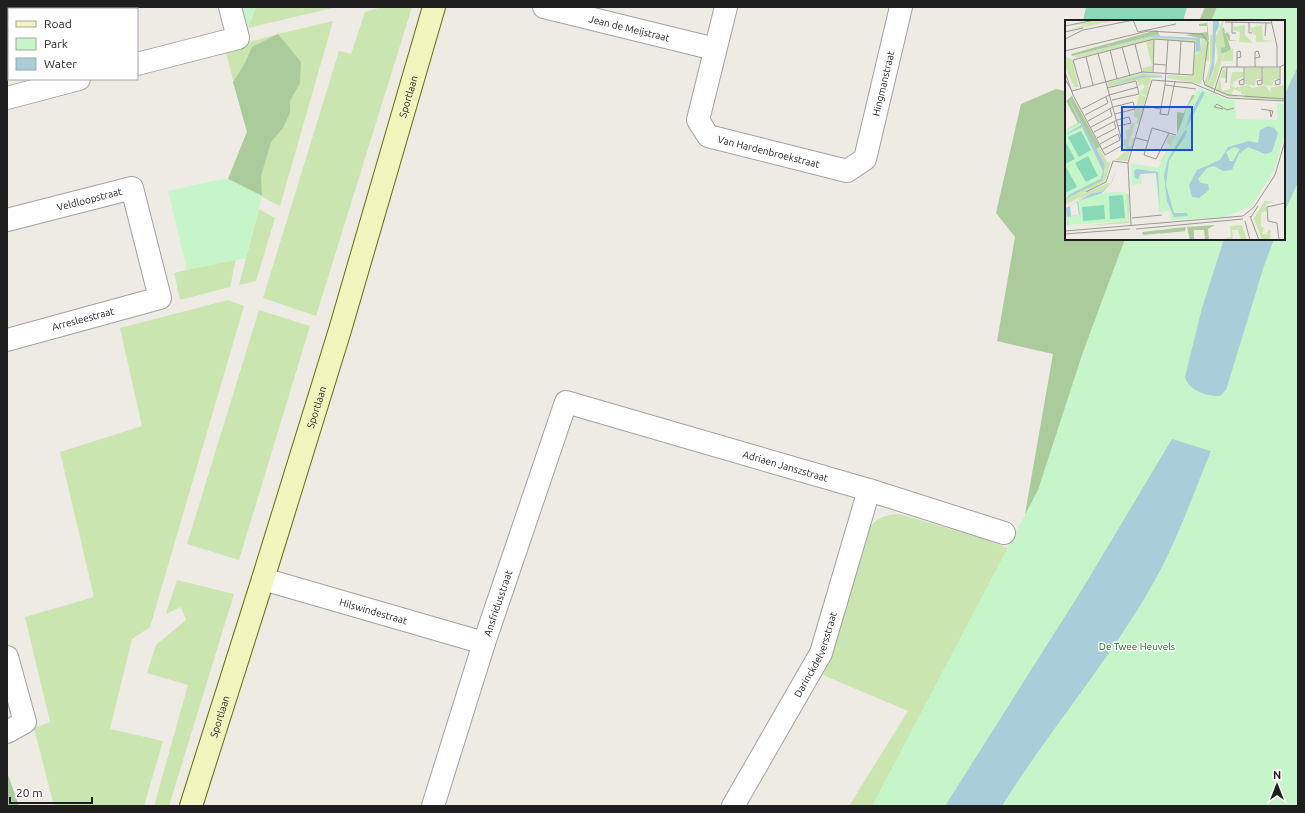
<svg xmlns="http://www.w3.org/2000/svg" width="1305" height="813" font-family="Ubuntu,sans-serif">
<style>
.grass{fill:#cae5af}
.forest{fill:#abcb9d}
.park{fill:#c6f5c9}
.pitch{fill:#89d8b8}
.water{fill:#a9ced9}
.lines{fill:none;stroke-linecap:round;stroke-linejoin:round}
.street-casing{stroke:#a2a2a2;stroke-width:24}
.secondary-casing{stroke:#646d0d;stroke-width:24}
.street{stroke:#fff;stroke-width:22}
.secondary{stroke:#f2f5bd;stroke-width:22}
.labels{text-anchor:middle;dominant-baseline:central;stroke-width:3;stroke-linejoin:round;paint-order:stroke}
.street-label{font-size:10px;fill:#1e1e1e;stroke:#fff}
.park-label{font-size:10px;fill:#14751b;stroke:#fff}
.inset-road{fill:none;stroke:#9b9995;stroke-width:1}
.view{fill:#1d4ed8;fill-opacity:0.15;stroke:#1d4ed8;stroke-width:2}
.inset-edge{fill:none;stroke:#1e1e1e;stroke-width:2}
</style>
<rect width="100%" height="100%" fill="#eeebe5"/>
<!-- grass -->
<g class="grass">
<path d="M256,7h81l-89,21z"/>
<path d="M382,7h30l-96,309 -53,-18 76,-247 12,3 14,-42z"/>
<path d="M333,21l-53,185 -52,-27 19,-47 -22,-83 53,-15z"/>
<path d="M259,209l16,9 -19,63 -17,4z"/>
<path d="M236,259l-6,28 -50,13 -6,-27z"/>
<path d="M228,300l16,6 -94,321 -18,12 -22,90 53,12 -19,65h-90l-20,-78 16,-6 -25,-105 69,-20 -34,-145 82,-26 -22,-98z"/>
<path d="M259,310l51,16 -71,234 -52,-16z"/>
<path d="M899,514l88,26 23,9 -135,257h-26l59,-95 -85,-36 46,-147c9,-11 16,-13 30,-14z"/>
<path d="M177,580l57,14 -65,212h-15l34,-121 -41,-12 9,-28 30,-25 -5,-13 -15,7z"/>
</g>
<!-- forest -->
<g class="forest">
<path d="M1205,7h43l-6,14h-43z"/>
<path d="M278,34l23,28 -1,21 -10,18v12l-7,15 -12,14 -10,34 1,20 -34,-17 19,-47 -14,-50 12,-19 7,-16z"/>
<path d="M1056,89l10,2v148h80l-103,257 -18,18 28,-160 -56,-13 18,-104 -19,-24 25,-109z"/>
<path d="M7,772l12,34h-12z"/>
</g>
<!-- park -->
<g class="park">
<path d="M242,7h14l-8,21z"/>
<path d="M1217,7h81v799h-426l166,-316 45,-138 42,-113h159v-218h-73z"/>
<path d="M228,179l34,17 -16,62 -59,12 -19,-79 44,-10z"/>
</g>
<!-- pitch -->
<path class="pitch" d="M1086,7h101l-4,14h-100z"/>
<!-- water -->
<g class="water">
<path d="M1298,66v116l-14,31v-117z"/>
<path d="M1224,239h50l-10,27 -38,124 -6,6c-14,0 -31,-5 -35,-19l17,-69z"/>
<path d="M1172,439l39,12c-18,43 -33,88 -56,129 -44,79 -105,149 -153,226h-57l138,-218z"/>
</g>
<g class="lines">
<!-- street casing -->
<g class="street-casing">
<g id="street">
<path id="s1" d="M544,7l171,42"/>
<path id="s2" d="M726,7l-28,113 10,16 139,35 18,-12 36,-152"/>
<path d="M137,64l101,-26 -8,-31"/>
<path d="M7,98l72,-19"/>
<path id="s3" d="M7,220l125,-32 28,110 -153,42"/>
<path id="s4" d="M263,579l221,64"/>
<path d="M7,657l18,65 -18,10"/>
<path id="s5" d="M433,806l51,-163 82,-241 303,88 135,43"/>
<path id="s6" d="M733,806l88,-153 48,-163"/>
</g>
</g>
<!-- secondary casing -->
<g class="secondary-casing">
<g id="secondary">
<path id="s7" d="M191,806l72,-227 77,-249 94,-323"/>
</g>
</g>
<!-- street -->
<use href="#street" class="street"/>
<!-- secondary -->
<use href="#secondary" class="secondary"/>
</g>
<g class="labels">
<!-- street labels -->
<g class="street-label">
<text stroke="none"><textPath href="#s1" startOffset="88">Jean de Meijstraat</textPath></text>
<text stroke="none"><textPath href="#s2" startOffset="378">Hingmanstraat</textPath></text>
<text stroke="none"><textPath href="#s7" startOffset="742">Sportlaan</textPath></text>
<text stroke="none"><textPath href="#s2" startOffset="198">Van Hardenbroekstraat</textPath></text>
<text stroke="none"><textPath href="#s3" startOffset="85">Veldloopstraat</textPath></text>
<text transform="translate(83 319) rotate(-15)">Arresleestraat</text>
<text stroke="none"><textPath href="#s7" startOffset="418">Sportlaan</textPath></text>
<text stroke="none"><textPath href="#s5" startOffset="654">Adriaen Janszstraat</textPath></text>
<text stroke="none"><textPath href="#s5" startOffset="213">Ansfridusstraat</textPath></text>
<text stroke="none"><textPath href="#s4" startOffset="115">Hilswindestraat</textPath></text>
<text stroke="none"><textPath href="#s6" startOffset="173">Darinckdelversstraat</textPath></text>
<text stroke="none"><textPath href="#s7" startOffset="94">Sportlaan</textPath></text>
</g>
<!-- park labels -->
<g class="park-label">
<text x="1137" y="646">De Twee Heuvels</text>
</g>
</g>
<!-- overview -->
<g transform="translate(1065 20)">
<rect width="220" height="220" fill="#eeebe5"/>
<path d="M35,0h17l-52,11 23,-7 -19,2zM154,0h5l-2,9 3,18 -4,5 3,1 -11,37 -9,-5 6,-21v-29h3v22l-4,26 9,-25 -3,-19 7,-17zM168,4l1,3 11,-2v10l8,8 -14,-1 1,-10 -7,-2zM185,4l1,4 11,-3 1,15 12,1 -19,1v-6l-6,-6zM86,17l45,3 5,12 1,-13 7,1v21l-6,-1 2,1 -4,23 -34,-6 1,-3 25,1 2,-22 6,-1h-6l1,-10 -38,-4 -82,19 -2,-2zM89,20l-2,32h-9l-1,-4 10,-2 -6,-24zM168,29v12h-11l4,-10zM0,37l7,2 7,28h-5l-9,-20zM158,48l3,1v9h-6l2,13 8,-2v-5l4,4 14,-3 4,3 13,-3 6,8 -1,-5 15,-3v15l-42,-2 2,-3 -4,-1v-2l-7,-3 -3,5 11,4 -15,-2 -11,-5zM180,48h16v11h-5l-1,7 -10,-2zM198,48h16v11h-5l-2,7 -10,-2zM167,52h11v5l-10,5 1,5 -4,-4zM77,53l19,2 3,3h-13l-2,8 -4,1h4l-2,9 -6,-2 -1,-3 5,-4 -2,-3 -4,2 -2,-6 -29,7 -1,-5zM74,74l7,3 -7,27 -3,-1 2,-5 -4,-2v-7l6,-1 -2,8 4,-9 -7,1 2,-4 3,1 -3,-1zM70,103l-7,23h3l1,-8h3l-8,23 -12,-1 10,-8 2,3 -4,-15 4,-2 -2,-7 5,-2 -1,-5zM104,115l7,1 -14,26 -5,-2 4,1 9,-16 -4,-2zM35,128l7,14h4l-6,19 -40,23v-5l5,-4 34,-20 1,-10 -9,-15zM43,163h3l-9,9 -10,1 -16,8 7,-6 -17,10 8,-7zM61,174h3v29l-46,3 45,-5zM200,181l10,1 -9,2v7l-5,2v14h3l-2,7h5l1,-4h3l-1,10h-8l-8,-22zM177,205l5,15h-6l-3,-10h-6l1,10h-11l9,-3 -1,-11z" fill="#cae5af"/>
<path d="M142,0l2,20 -24,-5 22,-3v-6h-8v-2l8,-1zM159,7l1,7 2,-2 3,4v4h8l-9,1 -3,-6 5,14 -7,4h-3v-5l4,-1 -3,-18zM92,10l2,4 -87,22 -1,-2zM127,75h3l-18,39v-22l7,1zM7,76l28,51 -4,2 -26,-48 11,24 -13,6 -1,-2 11,-6 -12,-22zM150,205l-7,4 1,11h-4l-1,-10h-10v10h-4l-3,-13zM121,207l-1,4 -8,1 -34,3 -1,-3z" fill="#abcb9d"/>
<path d="M135,68l28,12h7l1,19 41,1v-17l8,2v27l-10,36 -20,33 -8,7 -23,9 -53,3 -2,-9 -10,1 -3,-39 -15,1 1,10 -10,1 -1,-22 27,5 20,-35 9,-26zM16,102l23,44 -1,11 -38,20v-67zM50,172l11,1 1,28 -59,4 -1,-8 13,-2 -2,-14 15,-7z" fill="#c6f5c9"/>
<path d="M16,111l10,19 -12,7 -11,-20zM0,121l10,18 -10,5zM23,136l10,20 -12,6 -11,-19zM1,147l11,20 -12,6v-25zM58,175l2,23 -15,1 -1,-23zM39,185l1,14 -22,2 -1,-14z" fill="#89d8b8"/>
<path d="M148,0h6v7l-3,5 -2,36 -6,15 4,-22zM94,14l1,2 40,2 1,13h-5v-11l-45,-3 -75,18zM79,55l18,2h-17l-36,8zM137,71l3,2 -19,35 4,-14zM5,81l35,64 -2,13 -2,3 -36,18 5,-5 31,-15 2,-8 -21,-44 -17,8 16,-10zM203,106l6,2 4,5 -6,19 -7,2 -17,-7 -9,7 -7,16 -9,1 -9,-5 -7,2 -9,11 3,4 7,1 1,6 -10,8 -7,-1 -3,-12 8,-15 23,-10 8,-13 21,-6 9,2 2,-13zM169,127l6,2 -7,12h-3l-4,-9zM120,110l2,1 -2,5 -16,25 -3,24 8,28h13l1,3 -14,1 -7,-16 -3,-26 4,-16zM52,148l-5,14 -10,11 -24,8 2,14 -13,2 1,8 13,-1 -14,1 -1,-17 26,-15 9,-1 10,-9zM12,182l2,13 -8,1 -1,-10zM72,149l21,3 2,39 -4,-38 -16,1 -2,5 -3,-1 -1,-7z" fill="#a9ced9" fill-rule="evenodd"/>
<path class="inset-road" d="M68,0l5,12 38,-8M206,0l6,26v21M160,2l46,1M167,2v11h4M184,3v10h3M0,6l30,-6M0,12l18,-4M200,16l1,-13M0,19l18,-9 51,-10M103,20l-3,45 -5,29 8,1 7,-34M70,24l7,28M57,27l8,29M45,30l7,29M0,31l83,-20 54,3 6,8 -5,37 2,6 23,10 57,4M21,37l7,28M88,44l13,1M172,47v-15l3,-1 1,6 -4,1M190,47v-15l3,-1 2,6 -5,1M215,47v17l-4,1 -1,-4 5,-2M0,52l8,23 32,60 18,-10 -25,-92M88,53l1,-33M114,55l2,-34M0,59l7,12 33,-9 37,-10 51,3 2,-33 -41,-3 -81,21 8,28M179,59l-5,2 1,4 4,-1v-17M197,60l-5,1 1,4 4,-1v-17M161,63l1,-16M100,65l31,4M42,68l29,-7 3,13 -27,6M149,72l8,-25h58l5,-3M81,86l14,3M17,89l27,-14 29,-8M158,89l-9,-2 3,-3 10,6 7,-2M196,89l12,2 -2,6 -1,-6M20,95l23,-12 -2,-6M23,101l25,-14 20,-5 2,7 -20,5M26,107l21,-11 -2,-7M29,112l23,-12 12,-3 2,6 -13,3M104,113l-13,26 -12,-4 8,-27 17,5 7,2M32,118l19,-10 -2,-6M71,118l12,3M35,124l18,-10M38,129l17,-9 -2,-6M220,164v17M21,172l20,-10 7,-21 15,2M185,196l9,24M186,197l7,-11M67,198l30,-3M180,201l5,19M66,205l-3,-62 24,-83 40,3 36,15 57,3M71,209l107,-10M0,211l178,-15 11,-9 21,-32 10,-34M0,214l65,-5M214,220l-2,-17 -9,-2 -1,-14 18,-4"/>
<path class="view" d="M57,87h70v43h-70z"/>
<rect width="220" height="220" class="inset-edge"/>
</g>
<!-- border -->
<rect width="1305" height="813" fill="none" stroke="#1e1e1e" stroke-width="16"/>
<!-- legend -->
<rect x="8" y="8" width="130" height="72" fill="#ffffff" stroke="#a5a5a5"/>
<rect x="16" y="21" width="20" height="6" fill="#f2f5bd" stroke="#a5a5a5"/>
<text x="44" y="28" font-size="12" fill="#1e1e1e">Road</text>
<rect x="16" y="38" width="20" height="12" fill="#c6f5c9" stroke="#a5a5a5"/>
<text x="44" y="48" font-size="12" fill="#1e1e1e">Park</text>
<rect x="16" y="58" width="20" height="12" fill="#a9ced9" stroke="#a5a5a5"/>
<text x="44" y="68" font-size="12" fill="#1e1e1e">Water</text>
<!-- north arrow -->
<g transform="translate(1277 785)" stroke="#ffffff" stroke-width="3" paint-order="stroke">
<path d="M0-3L7 15L0 10L-7 15Z" fill="#1e1e1e"/>
<text y="-6" font-size="11" font-weight="bold" text-anchor="middle" fill="#1e1e1e">N</text>
</g>
<!-- scale -->
<path d="M10 797v6h82v-6" fill="none" stroke="#1e1e1e" stroke-width="2"/>
<text x="16" y="797" font-size="12" fill="#1e1e1e" stroke="#ffffff" stroke-width="3" paint-order="stroke">20 m</text>
</svg>
